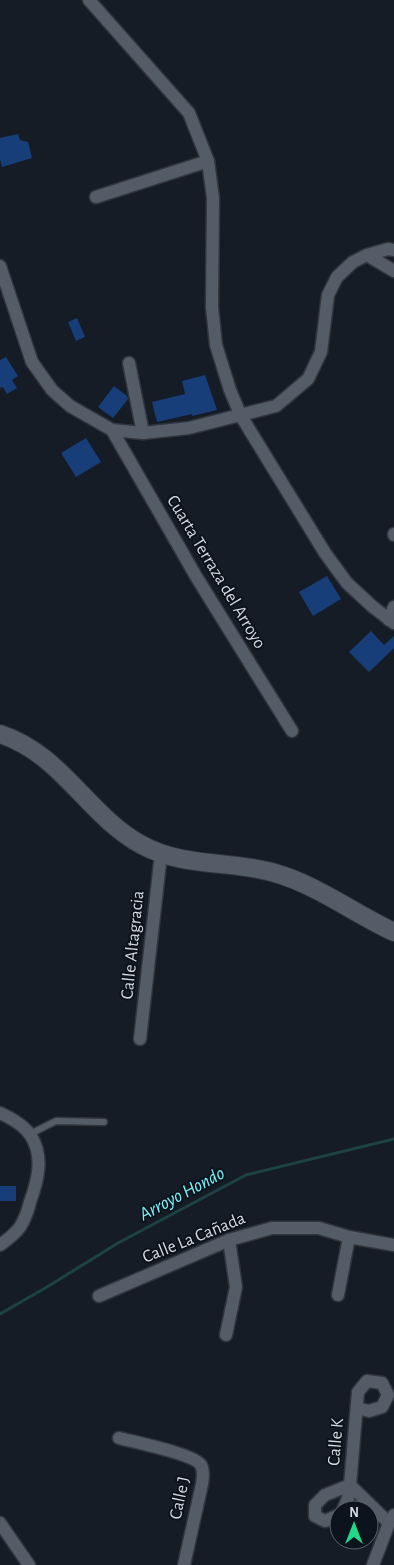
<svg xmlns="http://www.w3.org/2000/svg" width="394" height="1565" font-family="'Alegreya Sans',sans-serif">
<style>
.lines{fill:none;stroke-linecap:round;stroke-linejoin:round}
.stream{stroke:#1c4244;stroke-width:3}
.building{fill:#173e78}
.lane-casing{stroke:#31353d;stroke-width:9}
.street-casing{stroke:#31353d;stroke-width:15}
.secondary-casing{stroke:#31353d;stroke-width:20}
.lane{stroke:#545c68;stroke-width:6}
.street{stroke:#545c68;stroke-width:12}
.secondary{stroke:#545c68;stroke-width:18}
.labels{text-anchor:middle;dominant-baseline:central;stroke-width:4;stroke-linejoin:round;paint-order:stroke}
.street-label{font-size:18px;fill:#d5dae1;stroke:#0c131c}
.water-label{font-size:19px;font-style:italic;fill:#79f5fa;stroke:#0c131c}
</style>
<rect width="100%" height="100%" fill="#151c26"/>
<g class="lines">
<!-- stream -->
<path class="stream" d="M0,1314l47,-27 71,-44 128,-68 148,-36"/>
</g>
<!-- building -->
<g class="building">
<path d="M18,134l2,6 8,2 4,16 -30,9 -2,-8v-21z"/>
<path d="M77,318l8,19 -9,4 -8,-19z"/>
<path d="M6,357l12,19 -6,4 5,8 -10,6 -4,-7 -3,1v-28z"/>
<path d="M205,375l12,35 -25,6v-2l-35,8 -5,-20 33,-8 -3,-13z"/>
<path d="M114,386l13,10 1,3 -15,19 -15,-11z"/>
<path d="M86,438l15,24 -25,15 -15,-24z"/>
<path d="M327,576l14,23 -28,17 -14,-24z"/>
<path d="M371,631l13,14 10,-9v12l-25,24 -20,-20z"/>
<rect x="0" y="1186" width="16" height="15"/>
</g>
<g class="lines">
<!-- lane casing -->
<g class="lane-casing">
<path id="lane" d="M30,1134l26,-13 48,1"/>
</g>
<!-- street casing -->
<g class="street-casing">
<g id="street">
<path d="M89,0l100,113 19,48 5,37 -1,109 4,38 14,45 11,26 84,137 22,30 26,24 21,16"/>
<path d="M96,197l112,-36"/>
<path d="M367,255l27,16"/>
<path d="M0,266l32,96 20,28 18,16 42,24 31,3 46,-5 87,-22 32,-27 13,-27 7,-57 9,-18 16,-15 14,-7 21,-6 6,1"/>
<path d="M129,363l14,70"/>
<path d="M112,430l85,148 95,153"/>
<path d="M394,534v1"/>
<path d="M389,620l5,-13"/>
<path d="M140,1039l21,-185"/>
<path d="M0,1113c11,5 24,12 31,23 13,21 7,44 -1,66 -2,9 -5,17 -10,25 -5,7 -13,13 -20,18"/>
<path d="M338,1295l11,-58"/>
<path d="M99,1296l130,-56 43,-12h47l30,9 45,8"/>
<path d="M226,1335l10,-48 -7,-47"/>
<path d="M357,1408l12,3 13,-4 6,-12 -6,-12 -15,-2 -9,11 -8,93 39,38"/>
<path d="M119,1438c15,4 75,16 82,27 3,6 2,13 1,19l-18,81"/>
<path d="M343,1510l5,-12 2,-13"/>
<path d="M339,1515l-14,6 -10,-5v-11l10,-10 25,-10"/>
<path d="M0,1523l29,42"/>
<path d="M373,1565l16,-42 5,-8"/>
</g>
</g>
<!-- secondary casing -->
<g class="secondary-casing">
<path id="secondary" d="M0,734c62,20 88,82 142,111 42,23 89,15 133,28 42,12 80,41 119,59"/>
</g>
<!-- lane -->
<use href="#lane" class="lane"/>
<!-- street -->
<use href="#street" class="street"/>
<!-- secondary -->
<use href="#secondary" class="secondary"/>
</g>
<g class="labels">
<!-- street labels -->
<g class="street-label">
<text transform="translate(216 572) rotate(59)">Cuarta Terraza del Arroyo</text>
<text transform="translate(133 945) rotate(-84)">Calle Altagracia</text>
<text transform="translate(194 1238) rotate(-22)">Calle La Cañada</text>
<text transform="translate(336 1442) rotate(-85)">Calle K</text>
<text transform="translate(180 1498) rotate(-78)">Calle J</text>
</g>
<!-- water labels -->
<g class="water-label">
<text transform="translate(182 1194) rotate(-28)">Arroyo Hondo</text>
</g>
</g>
<!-- north arrow -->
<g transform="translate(354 1525)"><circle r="24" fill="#0c131c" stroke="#5c636b"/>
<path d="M0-4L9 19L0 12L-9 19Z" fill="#20d887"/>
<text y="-8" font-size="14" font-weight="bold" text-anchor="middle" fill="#d5dae1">N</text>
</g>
</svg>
